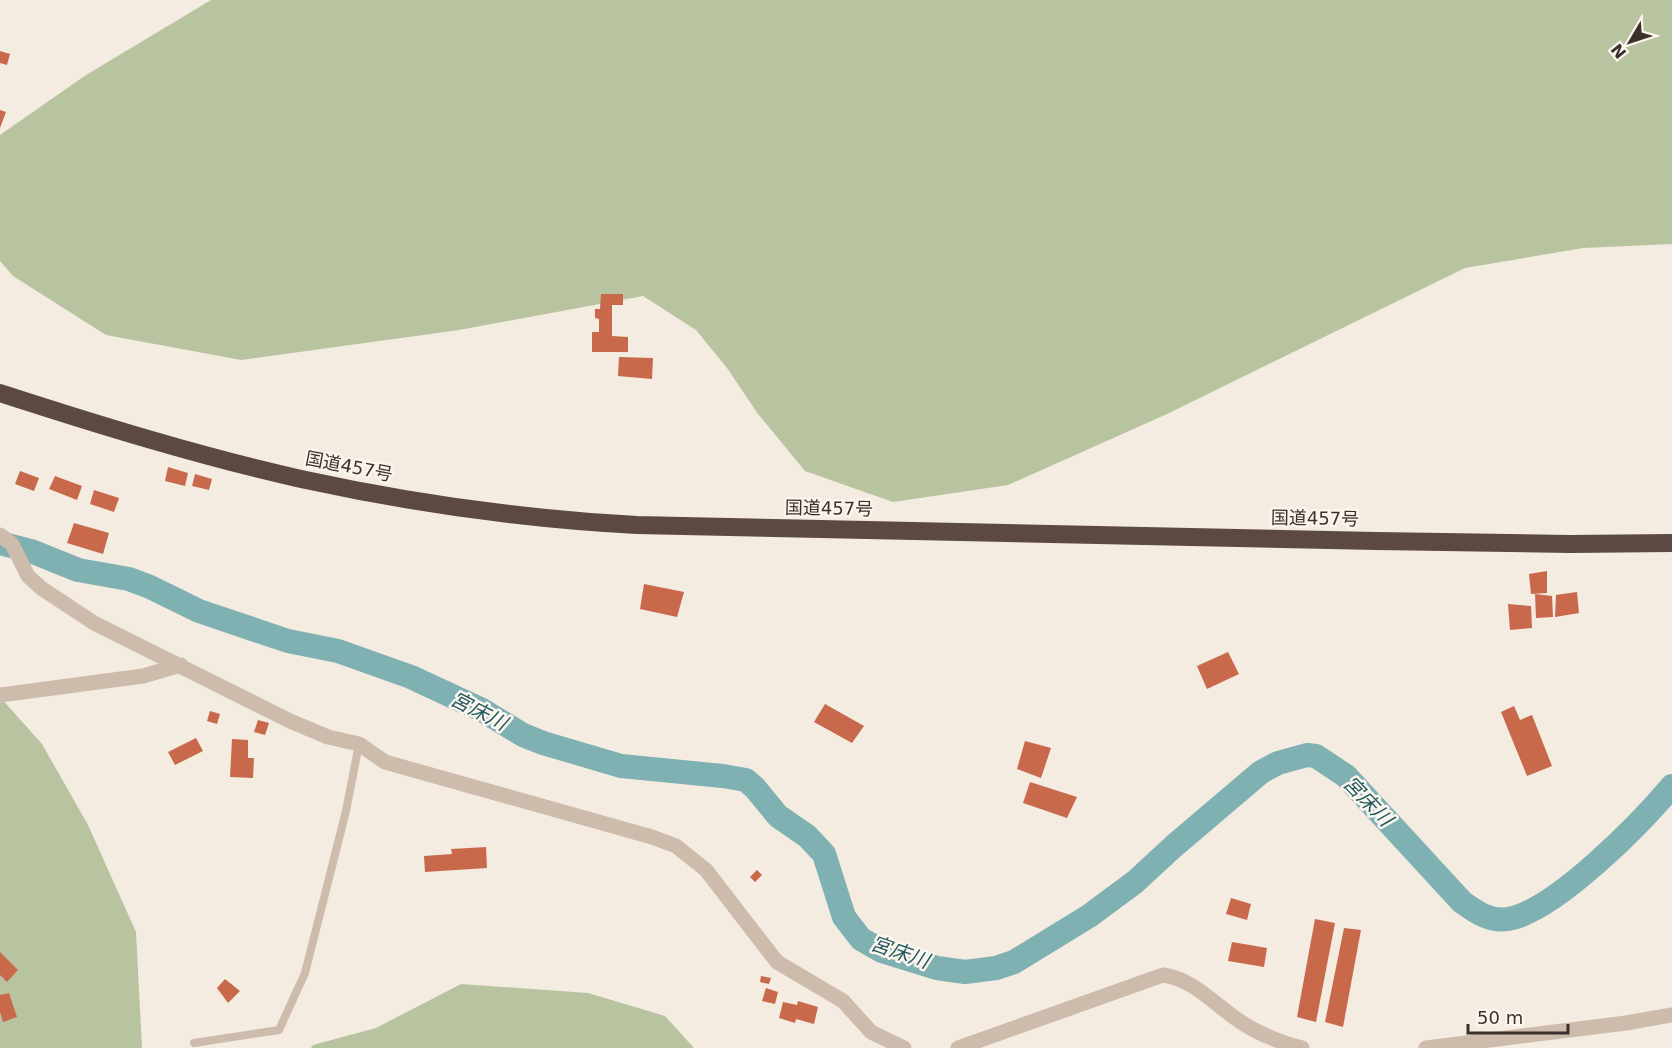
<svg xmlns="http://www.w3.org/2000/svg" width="1672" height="1048" font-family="'DejaVu Sans','Noto Sans JP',sans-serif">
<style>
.green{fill:#b8c4a0}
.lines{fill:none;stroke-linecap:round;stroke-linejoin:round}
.river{stroke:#7fb0b2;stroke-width:24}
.building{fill:#c8694b}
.lane{stroke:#cdbbac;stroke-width:8}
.street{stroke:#cdbbac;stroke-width:15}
.highway{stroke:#5c4a42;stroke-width:18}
.labels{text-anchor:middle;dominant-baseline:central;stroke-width:5;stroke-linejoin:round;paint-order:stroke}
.street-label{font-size:18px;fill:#3b302b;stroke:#fbf5ee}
.water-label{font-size:20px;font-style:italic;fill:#1f5a5e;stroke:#fbf5ee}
</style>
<rect width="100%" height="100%" fill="#f4ebe1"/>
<!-- green -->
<g class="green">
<path d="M211,0h1461v244l-89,4 -118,20 -298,146 -159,71 -115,17 -88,-31 -47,-57 -31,-46 -31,-38 -53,-34 -184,34 -218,30 -135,-25 -93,-59 -13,-15v-126l86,-60z"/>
<path d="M0,697l42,47 46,81 48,107 6,116h-142z"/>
<path d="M461,984l127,9 77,23 29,32h-383l2,-3 63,-17z"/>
</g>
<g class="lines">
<!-- river -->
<path class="river" d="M0,543l31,8 47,19 51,9 21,8 49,24 89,30 50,10 73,26 71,33 41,25 20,8 78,23 102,10 23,4 9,8 23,28 29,20 17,18 20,63 17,22 21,12 55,17 28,4 31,-4 18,-6 75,-46 46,-34 39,-36 87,-74 17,-9 29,-8 9,1 30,20 116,126c14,10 28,20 46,17 47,-8 133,-96 164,-133"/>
</g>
<!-- building -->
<g class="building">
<path d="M0,51l10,3 -3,11 -7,-2z"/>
<path d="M0,110l6,2 -6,16z"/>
<path d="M601,294h22v11h-11v31l16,1v15h-36v-20h7v-13l-4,-1v-9h5z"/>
<path d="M619,357l34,1 -1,21 -34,-3z"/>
<path d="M168,467l20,6 -3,13 -20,-5z"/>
<path d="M20,471l19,7 -5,13 -19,-7z"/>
<path d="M195,474l17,5 -3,11 -17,-4z"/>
<path d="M55,476l27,10 -5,14 -28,-11z"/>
<path d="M94,490l25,8 -5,14 -24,-8z"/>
<path d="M74,523l35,10 -6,21 -36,-11z"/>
<path d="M1547,571v22l-16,1 -2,-20z"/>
<path d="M644,584l40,8 -7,25 -37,-8z"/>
<path d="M1577,592l2,21 -24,4 1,-22z"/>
<path d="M1535,594l17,2 1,21 -17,1z"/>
<path d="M1508,604l23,2 1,22 -22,2z"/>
<path d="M1228,652l11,22 -32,15 -10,-23z"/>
<path d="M825,704l39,22 -12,17 -38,-21z"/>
<path d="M1514,706l6,14 12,-5 20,51 -25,10 -26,-64z"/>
<path d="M210,711l10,3 -3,10 -10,-3z"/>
<path d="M258,720l11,3 -4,12 -11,-3z"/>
<path d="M196,738l7,13 -28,14 -7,-13z"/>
<path d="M232,739l16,1v18h6l-1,20 -23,-1z"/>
<path d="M1025,741l26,7 -10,30 -24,-9z"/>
<path d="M1030,782l47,15 -10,21 -44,-15z"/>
<path d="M486,847l1,21 -62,4 -1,-16 28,-2 -1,-5z"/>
<path d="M757,870l5,5 -7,7 -5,-5z"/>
<path d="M1231,898l20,6 -4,16 -21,-6z"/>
<path d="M1315,919l20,4 -19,99 -19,-5z"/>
<path d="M1344,928l17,2 -18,97 -18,-5z"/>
<path d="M1232,942l35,6 -3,19 -36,-6z"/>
<path d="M0,952l18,18 -11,12 -7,-7z"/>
<path d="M761,976l10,2 -2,6 -9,-2z"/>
<path d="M225,979l15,12 -12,12 -11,-15z"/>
<path d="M766,988l12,4 -3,12 -13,-3z"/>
<path d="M9,993l8,24 -14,5 -3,-10v-17z"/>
<path d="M798,1001l20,6 -4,17 -18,-5 -1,4 -16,-5 4,-16 14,3z"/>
</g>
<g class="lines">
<!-- lane -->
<path class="lane" d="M194,1043l85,-13 26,-57 41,-162 13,-67"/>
<!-- street -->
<g class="street">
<path d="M0,535l12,9 16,32 13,12 53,35 196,98 38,16 31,7 26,18 267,75 24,9 30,24 71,92 66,39 28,31 33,16"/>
<path d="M0,695l143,-19 38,-11"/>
<path d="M958,1048l205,-73c30,4 51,29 75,45 20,14 41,22 64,28"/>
<path d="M1426,1048l200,-25 46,-8"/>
</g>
<!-- highway -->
<path class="highway" d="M0,393c99,32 199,63 301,86 110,24 223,40 336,46l739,16 194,3 102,-1"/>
</g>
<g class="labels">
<!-- street labels -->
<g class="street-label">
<text transform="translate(349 466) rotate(11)">国道457号</text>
<text transform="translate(829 508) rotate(1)">国道457号</text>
<text transform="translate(1315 518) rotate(1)">国道457号</text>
</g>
<!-- water labels -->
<g class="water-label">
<text transform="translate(479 711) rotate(27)">宮床川</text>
<text transform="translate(1368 801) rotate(46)">宮床川</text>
<text transform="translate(900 952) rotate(19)">宮床川</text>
</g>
</g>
<!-- north arrow -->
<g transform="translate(1630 42) rotate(231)" stroke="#fbf5ee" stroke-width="4.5" paint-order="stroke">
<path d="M0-4.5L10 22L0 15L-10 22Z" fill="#3b302b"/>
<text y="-9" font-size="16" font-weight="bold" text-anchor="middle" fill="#3b302b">N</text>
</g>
<!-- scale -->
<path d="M1468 1024v9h100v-9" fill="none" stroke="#3b302b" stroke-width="3"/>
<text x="1477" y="1024" font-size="18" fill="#3b302b" stroke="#fbf5ee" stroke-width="4.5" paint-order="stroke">50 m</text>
</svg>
